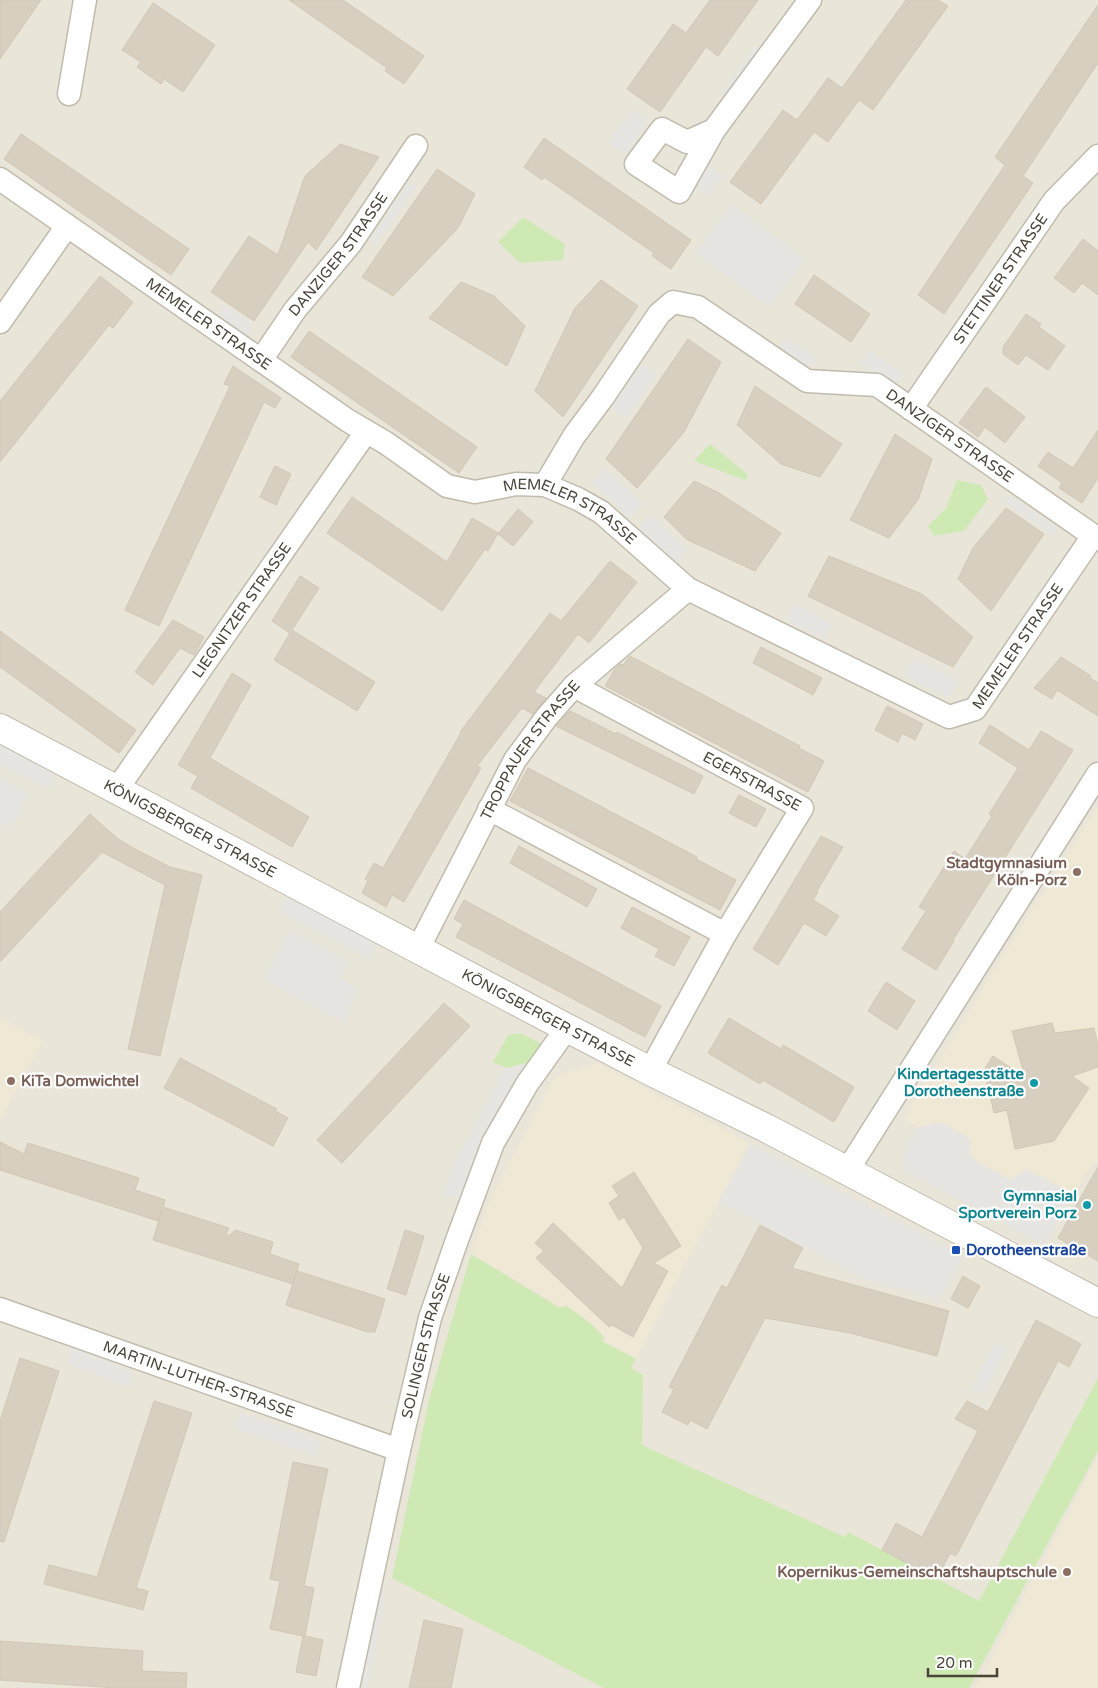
<svg xmlns="http://www.w3.org/2000/svg" width="1098" height="1688" font-family="'Varela Round',sans-serif">
<style>
.residential{fill:#e9e5d9}
.education{fill:#eee8d5}
.green{fill:#cfe9b5}
.parking{fill:#e7e5e2}
.building{fill:#d7cfc0;stroke:#d2c7b4}
.lines{fill:none;stroke-linecap:round;stroke-linejoin:round}
.minor-casing{stroke:#c1bbad;stroke-width:25}
.tertiary-casing{stroke:#c1bbad;stroke-width:30}
.minor{stroke:#fff;stroke-width:22}
.tertiary{stroke:#fff;stroke-width:28}
.education-dot{fill:#8d6e63;stroke:#fff;stroke-width:2}
.culture-dot{fill:#0f9aa8;stroke:#fff;stroke-width:2}
.transit-dot{fill:#1a4fb4;stroke:#fff;stroke-width:2}
.labels{text-anchor:middle;dominant-baseline:central;stroke-width:4.5;stroke-linejoin:round;paint-order:stroke}
.street-label{font-size:15px;fill:#4a4439;stroke:#fff}
.education-label{font-size:15px;font-weight:bold;fill:#785e54;stroke:#fff;text-anchor:end}
.culture-label{font-size:15px;font-weight:bold;fill:#0d838f;stroke:#fff;text-anchor:end}
.transit-label{font-size:15px;font-weight:bold;fill:#164399;stroke:#fff;text-anchor:start}
</style>
<rect width="100%" height="100%" fill="#f5f3eb"/>
<!-- residential -->
<rect class="residential" x="0" y="0" width="1098" height="1688"/>
<!-- education -->
<g class="education">
<path d="M1098,806v359l-5,-3 -19,32 -48,-25 -15,11 -41,-23 1,-10 -30,-25 -23,5 -14,-9 109,-179z"/>
<path d="M0,1018l43,22 -43,81z"/>
<path d="M598,1063l151,80 -113,215 -31,-15 1,-4 -10,-12 -29,-21 -6,2 -90,-54 20,-57 64,-121z"/>
<path d="M1098,1456v232h-123z"/>
</g>
<!-- green -->
<g class="green">
<path d="M523,217l42,27 -2,16 -43,3 -22,-21z"/>
<path d="M710,444l38,31 -3,5 -51,-19z"/>
<path d="M957,480l24,5 7,14 -24,32 -30,5 -6,-10 18,-18z"/>
<path d="M520,1033l20,10 -3,10 -7,9 -23,6 -14,-6 15,-27z"/>
<path d="M471,1254l89,54 6,-2 24,17 14,14 -2,4 34,18 -5,9 12,7 -1,70 203,92 3,-5 131,69 119,-223v73l-129,237h-365l-212,-110 37,-178z"/>
</g>
<!-- parking -->
<g class="parking">
<path d="M756,45l6,5 -36,50 -6,-5z"/>
<path d="M632,110l16,11 -23,34 -17,-12z"/>
<path d="M705,162l18,13 -15,21 -18,-13z"/>
<path d="M409,182l7,5 -40,57 -6,-4z"/>
<path d="M731,204l74,55 -36,48 -74,-54z"/>
<path d="M223,303l30,20 -6,15 -30,-20z"/>
<path d="M786,338l31,21 -10,15 -31,-21z"/>
<path d="M869,350l34,23 -9,12 -34,-22z"/>
<path d="M641,365l16,10 -30,43 -15,-11z"/>
<path d="M605,468l38,36 -14,14 -38,-36z"/>
<path d="M1010,495l47,32 -5,8 -47,-33z"/>
<path d="M650,515l38,35 -13,14 -38,-35z"/>
<path d="M794,604l39,20 -8,15 -39,-19z"/>
<path d="M913,658l45,22 -9,18 -45,-22z"/>
<path d="M0,743l55,29 -6,17 -49,-25z"/>
<path d="M0,778l29,15 -9,15 3,2 -12,16 -8,-3 -3,6z"/>
<path d="M288,895l90,47 -9,17 -90,-47z"/>
<path d="M289,930l60,31 -9,17 16,9 -10,37 -83,-45z"/>
<path d="M530,1062l-68,133 -20,2 11,-31 50,-96z"/>
<path d="M941,1122l29,17v18l40,23 16,-11 48,25 -30,51 -139,-74 -3,-7 4,-16 12,-21z"/>
<path d="M751,1144l213,113 -25,43 -73,-20 -146,-78z"/>
<path d="M995,1343l12,6 -23,45 -12,-7z"/>
<path d="M73,1348l61,24 -5,15 -62,-23z"/>
<path d="M240,1413l81,27 -5,16 -81,-27z"/>
<path d="M381,1582l4,18 -15,75 -3,13h-9z"/>
</g>
<!-- building -->
<g class="building">
<path d="M0,0h41l-41,59z"/>
<path d="M289,0h54l81,56 -20,28 -19,-13 2,-3z"/>
<path d="M710,0h48l-40,56 -12,-9 -46,65 -33,-23 46,-65 13,9z"/>
<path d="M906,0h32l10,6 -75,104 -14,-10 -31,42 -14,-10 -53,72 -31,-22 53,-72 14,10 31,-42 14,10z"/>
<path d="M153,3l62,42 -32,47 -19,-13 -3,5 -24,-17 4,-5 -19,-12z"/>
<path d="M1098,5v58l-75,113 10,7 -89,131 -26,-19 87,-130 -10,-8z"/>
<path d="M21,134l168,115 -18,26 -167,-116z"/>
<path d="M544,138l147,102 -20,29 -19,-13 2,-3 -110,-76 -2,3 -18,-13z"/>
<path d="M340,144l39,13 -63,93 -8,-8 -54,79 -43,-29 38,-56 29,19 27,-79z"/>
<path d="M437,169l38,25 -17,34 -65,68 -31,-19z"/>
<path d="M1083,239l15,12v44l-16,-12 -8,10 -20,-15z"/>
<path d="M814,275l56,39 -19,28 -56,-38z"/>
<path d="M100,276l33,26 -20,26 -4,-3 -109,137v-61z"/>
<path d="M601,280l37,26 -75,111 -28,-26 40,-83z"/>
<path d="M461,282l33,14 31,30 -18,40 -78,-48z"/>
<path d="M1026,314l15,10 -2,3 26,19 -17,24 -22,-15 -8,10 -15,-11v-7z"/>
<path d="M309,331l168,116 -18,26 -168,-116z"/>
<path d="M688,339l33,23 -37,70 -47,56 -31,-29z"/>
<path d="M233,366l48,32 -6,10 -11,-6 -105,224 -34,-16 105,-224 -6,-2z"/>
<path d="M755,386l87,58 -22,33 -39,-13 -44,-39z"/>
<path d="M986,387l39,30 -20,26 -20,-16 -7,10 -19,-14z"/>
<path d="M1098,430v48l-16,25 -23,-15 3,-5 -24,-17 10,-14 25,16z"/>
<path d="M895,434l37,25 -14,41 -29,38 -39,-18z"/>
<path d="M275,466l16,8 -15,31 -16,-8z"/>
<path d="M694,481l25,12 62,40 -26,38 -69,-32 -22,-22z"/>
<path d="M352,497l95,65 25,-44 26,15 -10,18 -3,-2 -43,62 -115,-78z"/>
<path d="M1006,508l38,26 -53,77 -33,-32 15,-31z"/>
<path d="M518,509l15,13 -20,24 -15,-12z"/>
<path d="M829,556l93,38 51,43 -20,30 -145,-71z"/>
<path d="M610,561l27,21 -48,61 -11,-9 -44,58 12,6 -13,16 -11,-6 -45,58 4,2 -77,134 -12,-7 -6,12 -24,-14 6,-12 -3,-2 9,-16 9,5 78,-135 -1,-1 90,-119 11,8z"/>
<path d="M300,576l19,12 -27,42 83,52 -18,29 -83,-51 16,-27 -18,-12z"/>
<path d="M173,620l31,17 -10,18 -14,-7 -27,37 -18,-13z"/>
<path d="M0,631l136,99 -17,23 -119,-86z"/>
<path d="M761,647l61,31 -9,17 -60,-32z"/>
<path d="M630,656l170,90 -1,2 25,13 -16,31 -203,-106 10,-17 5,-5 3,1z"/>
<path d="M1061,657l30,19 -1,2 8,5v33l-41,-26 -5,9 -18,-11z"/>
<path d="M232,673l19,12 -41,73 99,59 -17,30 -101,-59 7,-12 -20,-11z"/>
<path d="M887,706l36,18 -8,16 -13,-7 -4,9 -23,-12z"/>
<path d="M570,711l46,23 1,-2 86,44 -9,18 -138,-68z"/>
<path d="M990,725l39,25 12,-19 32,19 -120,190 1,1 -18,29 -34,-21 24,-38 -7,-4 35,-56 11,8 27,-43 -3,-2 29,-46 -39,-25z"/>
<path d="M528,768l169,89 -1,2 40,21 -16,30 -210,-109z"/>
<path d="M739,795l27,14 -10,18 -27,-14z"/>
<path d="M90,814l28,25 17,10 35,18 32,8 -42,181 -32,-7 37,-164 -63,-33 -102,110v-50z"/>
<path d="M821,836l22,11 -26,44 1,1 -5,8 26,16 -13,20 -22,-13 -26,42 -25,-16z"/>
<path d="M519,846l78,43 -10,18 -77,-44z"/>
<path d="M464,900l197,106 -16,31 -189,-100 7,-13 -9,-5z"/>
<path d="M632,907l58,30 -16,29 -19,-10 4,-7 -38,-21z"/>
<path d="M886,982l29,19 -18,29 -29,-19z"/>
<path d="M444,1003l26,23 -128,137 -25,-23z"/>
<path d="M729,1018l52,31 2,-4 71,42 -20,35 -71,-42 -3,4 -52,-31z"/>
<path d="M1052,1023l3,10 39,-5 4,18v21l-26,9 17,12 -35,53 -39,8 -8,-39 -13,3 -10,-43 9,-14 32,21 -13,-46z"/>
<path d="M180,1058l97,51 -2,2 13,7 -15,28 -109,-58z"/>
<path d="M0,1142l24,12 4,-11 111,35 -4,12 30,10 -2,7 66,21 -3,6 3,2 6,-6 38,12 -3,12 29,10 -6,20 -140,-44 9,-30 -4,11 -158,-51z"/>
<path d="M1098,1167v94l-40,-23z"/>
<path d="M634,1172l47,74 -27,17 14,8 -35,66 -21,-12 -3,2 -73,-69 8,-7 -9,-8 18,-20 69,65 21,-40 -19,-31 -5,3 -10,-17 10,-7 -7,-10z"/>
<path d="M760,1225l43,23 -11,20 157,43 -12,45 -87,-23 -85,-15 -58,111 -17,-9 -2,5 -26,-13 12,-23 -5,-2 53,-102 5,3z"/>
<path d="M405,1230l19,6 -18,59 -19,-6z"/>
<path d="M297,1271l88,28 -10,33h-7l-82,-27z"/>
<path d="M963,1276l17,10 -12,22 -17,-9z"/>
<path d="M1036,1320l45,24 -12,23 -11,-6 -102,195 -6,-3 -13,26 -55,-29 14,-27 26,14 56,-106 -23,-12 12,-18 21,11z"/>
<path d="M20,1358l39,13 -55,171 -4,-1v-120z"/>
<path d="M154,1401l38,12 -56,175 12,3 -5,19 -99,-26 5,-19 48,12z"/>
<path d="M293,1462l35,7 -24,117 10,2 -9,48 18,4 -7,36 -20,-4 7,-36 -33,-7 10,-48 -10,-2z"/>
<path d="M424,1620l39,9 -12,59h-42z"/>
<path d="M0,1641l143,10 -1,20 45,2 -1,15h-70l-116,-8z"/>
</g>
<g class="lines">
<!-- minor casing -->
<g class="minor-casing">
<g id="minor">
<path d="M69,94l16,-94"/>
<path d="M714,130l-27,12 -25,-13 -26,35 43,28 35,-62 96,-130"/>
<path id="s1" d="M0,179l347,241 39,23 61,43 28,6 41,-8 29,1 33,14 23,13 87,77 261,128 26,-8 118,-173"/>
<path d="M0,322l67,-96"/>
<path id="s2" d="M261,360l34,-50 56,-67 65,-97"/>
<path id="s3" d="M911,409l143,-208 44,-45"/>
<path id="s4" d="M545,485l29,-49 29,-39 56,-83 14,-12 25,5 109,74 70,4 221,154"/>
<path id="s5" d="M574,686l228,122 -78,128 -74,135"/>
<path id="s6" d="M117,789l249,-357"/>
<path d="M489,809l236,125"/>
<path id="s7" d="M418,949l97,-189 31,-42 28,-32 114,-97"/>
<path d="M847,1171l251,-397"/>
<path id="s8" d="M0,1309l399,141"/>
<path id="s9" d="M348,1688l51,-238 31,-132 27,-78 36,-97 34,-59 40,-56"/>
</g>
</g>
<!-- tertiary casing -->
<g class="tertiary-casing">
<g id="tertiary">
<path id="s10" d="M0,728l567,300 83,43 116,57 332,175"/>
</g>
</g>
<!-- minor -->
<use href="#minor" class="minor"/>
<!-- tertiary -->
<use href="#tertiary" class="tertiary"/>
</g>
<!-- markers -->
<g class="education-dot">
<circle cx="1077" cy="872" r="5"/>
<circle cx="11" cy="1081" r="5"/>
<circle cx="1067" cy="1572" r="5"/>
</g>
<g class="culture-dot">
<circle cx="1034" cy="1083" r="5"/>
<circle cx="1087" cy="1205" r="5"/>
</g>
<rect class="transit-dot" x="951" y="1245" width="10" height="10" rx="2.5"/>
<g class="labels">
<!-- street labels -->
<g class="street-label">
<text stroke="none"><textPath href="#s2" startOffset="131">DANZIGER STRASSE</textPath></text>
<text stroke="none"><textPath href="#s3" startOffset="158">STETTINER STRASSE</textPath></text>
<text stroke="none"><textPath href="#s1" startOffset="254">MEMELER STRASSE</textPath></text>
<text stroke="none"><textPath href="#s4" startOffset="540">DANZIGER STRASSE</textPath></text>
<text stroke="none"><textPath href="#s1" startOffset="674">MEMELER STRASSE</textPath></text>
<text stroke="none"><textPath href="#s6" startOffset="218">LIEGNITZER STRASSE</textPath></text>
<text stroke="none"><textPath href="#s1" startOffset="1214">MEMELER STRASSE</textPath></text>
<text stroke="none"><textPath href="#s7" startOffset="229">TROPPAUER STRASSE</textPath></text>
<text stroke="none"><textPath href="#s5" startOffset="202">EGERSTRASSE</textPath></text>
<text stroke="none"><textPath href="#s10" startOffset="215">KÖNIGSBERGER STRASSE</textPath></text>
<text stroke="none"><textPath href="#s10" startOffset="620">KÖNIGSBERGER STRASSE</textPath></text>
<text stroke="none"><textPath href="#s9" startOffset="351">SOLINGER STRASSE</textPath></text>
<text stroke="none"><textPath href="#s8" startOffset="211">MARTIN-LUTHER-STRASSE</textPath></text>
</g>
<!-- education labels -->
<g class="education-label">
<text x="1067" y="863">Stadtgymnasium<tspan x="1067" dy="17">Köln-Porz</tspan></text>
<text x="21" y="1081" text-anchor="start">KiTa Domwichtel</text>
<text x="1057" y="1572">Kopernikus-Gemeinschaftshauptschule</text>
</g>
<!-- culture labels -->
<g class="culture-label">
<text x="1024" y="1074">Kindertagesstätte<tspan x="1024" dy="17">Dorotheenstraße</tspan></text>
<text x="1077" y="1196">Gymnasial<tspan x="1077" dy="17">Sportverein Porz</tspan></text>
</g>
<!-- transit labels -->
<g class="transit-label">
<text x="966" y="1250">Dorotheenstraße</text>
</g>
</g>
<!-- scale -->
<path d="M928 1668v8h69v-8" fill="none" stroke="#4a4439" stroke-width="2.5"/>
<text x="936" y="1668" font-size="15" fill="#4a4439" stroke="#ffffff" stroke-width="4" paint-order="stroke">20 m</text>
</svg>
